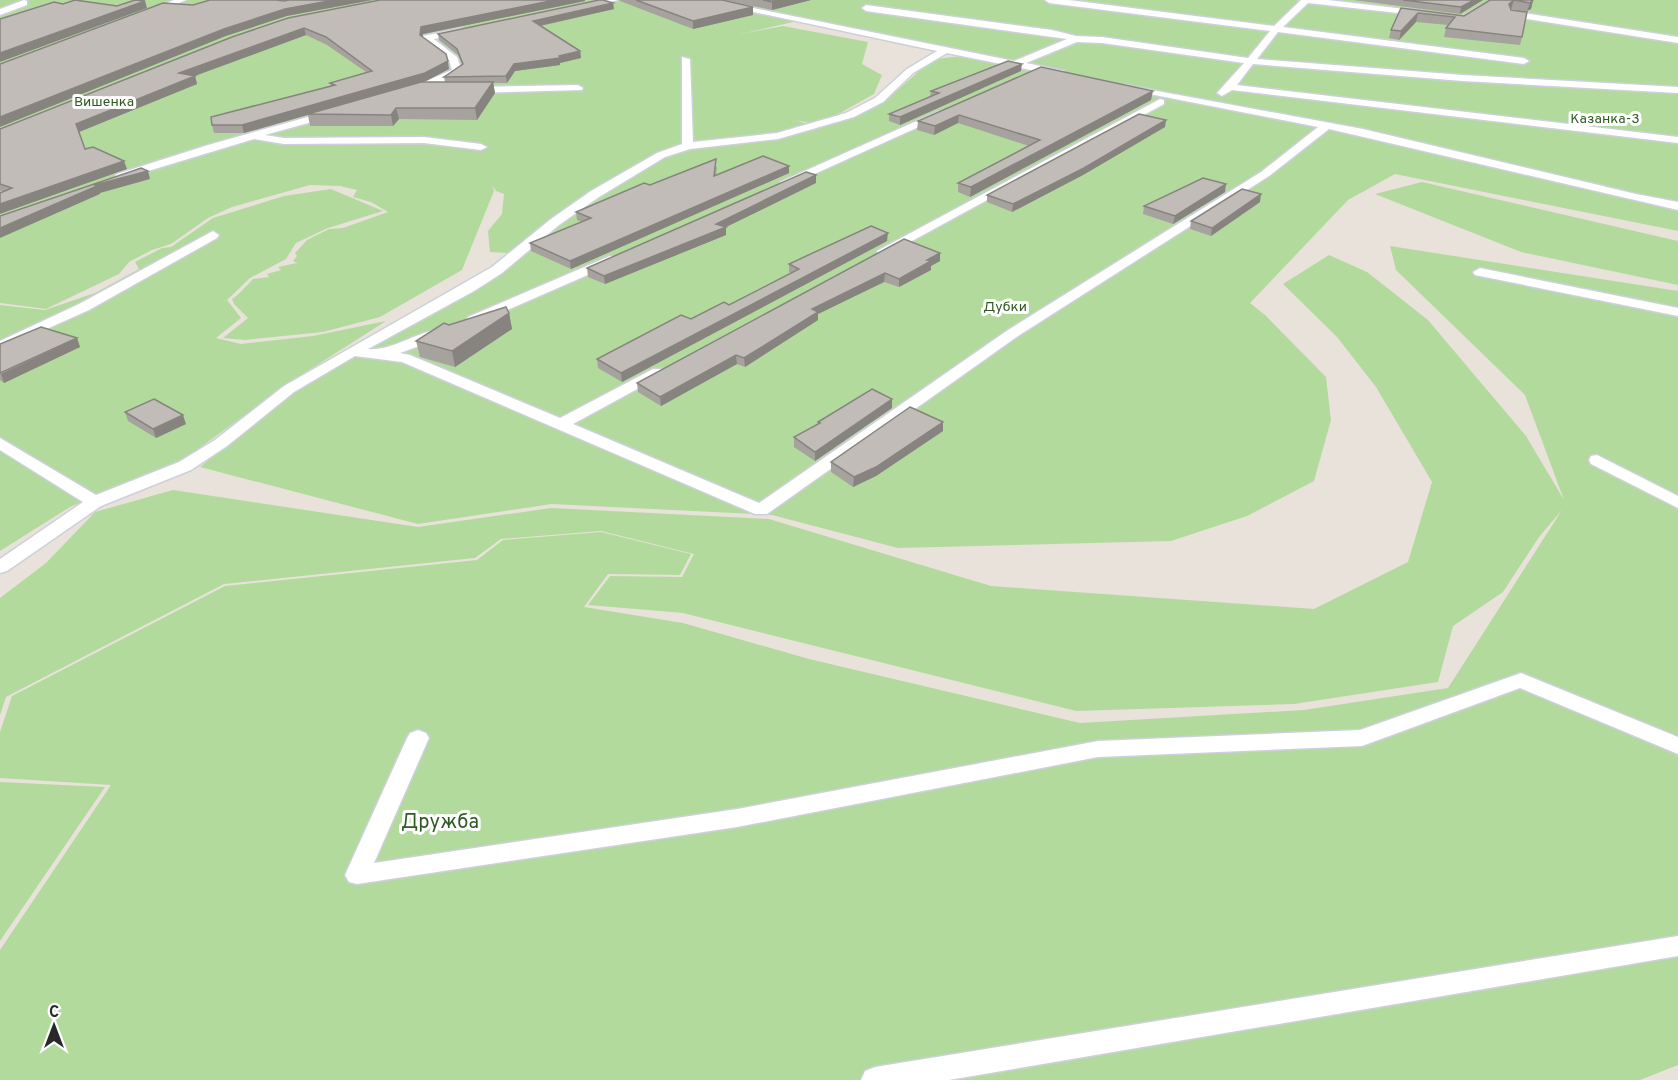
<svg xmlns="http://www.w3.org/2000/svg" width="1678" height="1080" font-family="Overpass,sans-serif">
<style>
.green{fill:#b3da9d}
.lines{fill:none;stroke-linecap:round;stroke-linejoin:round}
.lane-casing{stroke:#cdd0db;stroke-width:3}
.lane{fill:#fff;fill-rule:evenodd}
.wall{fill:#a6a29d}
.shaded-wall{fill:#878480}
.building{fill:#c1bcb7;stroke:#878480;stroke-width:1.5}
.labels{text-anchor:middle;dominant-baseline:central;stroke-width:6;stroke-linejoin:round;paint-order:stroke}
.far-park-label{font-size:14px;fill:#2e5b21;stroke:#fff}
.near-park-label{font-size:20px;fill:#2e5b21;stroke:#fff}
</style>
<rect width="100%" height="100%" fill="#e9e2db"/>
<!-- green -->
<g class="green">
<path d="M0,0h694l103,21 -56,13 42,-8 85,16 -6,22 20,11 -8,19 -39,22 -25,7 -15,-3 16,5 -38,8 -46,7h-28l-25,6 -86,46 -81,61 -17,-1 -2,-21 14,-17 2,-20 -8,-3 -4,-6 2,6 -32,79 -82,47 -57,15 -78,8 -22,-2 25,-20 -14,-14 -2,-5c8,-5 14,-13 21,-20l16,-2 -2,-3 14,-4 -3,-3 19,-4 -4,-2 4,-5 -2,-3 12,-13 22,-11 14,-1 45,-16 -17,-10 -18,-5 4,-7 -17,-4 -30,-1 -78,22 -24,11 -37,26 -19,6 -23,12 -10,12 -73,35 -46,-6z"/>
<path d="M713,0h581l168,20 37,-20h179v231l-283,-57 -47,26 -98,103 15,12 61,62 5,43 -17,61 -67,35 -76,25 -273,7 -126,-33 -220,-11 -134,20 -218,-57 87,-71 82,-48 232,-154 62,-37 36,-9 98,-13 54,-17 33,-16 35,-31 17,-12 25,-3 406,75 -225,-42z"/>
<path d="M1315,0h174l-30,17z"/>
<path d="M1422,182l256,59v44l-157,-33 -146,-58z"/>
<path d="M331,189l52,22 -55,17 -32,15 -10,16 -36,19 -23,22 14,18 -25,20 25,6 72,-8 73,-15 -97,62 -109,79 -110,45 -70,44v-246l45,5 50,-17 44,-24 -4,-7 27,-14 9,-1 42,-29 71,-22z"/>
<path d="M1390,246l288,45v774l-38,15h-1640v-130l111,-165 -111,-7v-46l12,-36 213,-110 252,-26 26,-20 98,-8 90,22 -11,21 -72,-1 -24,33 99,16 126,36 271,64 224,-13 144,-22 114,-178 -23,27 -36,55 -50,34 -15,56 -144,22 -218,7 -393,-98 -95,-8 22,-29 72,1 12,-23 -93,-23 -100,8 -26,19 -251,26 -218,113 -6,18v-117l46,-35 49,-51 78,-22 245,37 133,-19 218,11 222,67 323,23 94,-47 24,-80 -56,-95 -39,-50 -54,-53 46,-29 38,17 61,48 98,116 38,64 -39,-105 -129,-125z"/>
<path d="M0,782l105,5 -105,154z"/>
</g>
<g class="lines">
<!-- lane casing -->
<g class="lane-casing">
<g id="lane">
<path d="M24,0l3,1v4l-27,10v-6z"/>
<path d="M174,0h12l-32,14 -7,-2z"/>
<path d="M601,0h17l-35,9 -4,-3z"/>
<path d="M697,0h17l300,61 53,-22 -201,-28 -4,-3 4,-3 186,25 24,6 26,1 146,21 22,-27 -221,-28 -4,-3h24l205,26 27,-26h27l94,11 3,1v4l-117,-13 -25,24 241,31 5,3 -5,3 -246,-32 -21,27 206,16 215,12v6l-215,-12 -210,-17 -16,21 441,52v6l-446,-53 -10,6 -5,-3 27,-30 -142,-20 -25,-1 -51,21 38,8 1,2 -5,3 -113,-23 -34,20 -30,29 -29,15 -76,22 -88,10 -25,8 -66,40 -40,28 -57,48 -28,18 -106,58c26,3 56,-23 76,-18l2,3 -2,3 -44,16 10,2 150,63 93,-49h10l3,3 -3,3 -90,49 186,79 249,-173 253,-158 57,-45 -189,-37 -5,-3 1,-2 238,44 273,65 42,8v8l-349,-81 -60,47 -251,160 -251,178h-12l-353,-152 -47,-6 -61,36 -67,54 -36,24 -90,36 -94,65 -7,2v-14l83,-57 -83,-52v-12l96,57 83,-33 36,-22 69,-54 208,-119 59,-48 40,-28 66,-38 25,-9v-87l8,2 3,83 84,-9 69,-20 29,-15 32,-29 30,-18z"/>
<path d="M1512,11l166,26v6l-169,-27v-4z"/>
<path d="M462,28l5,3 -2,2 -31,6 23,18 5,14c-11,10 -37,23 -52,21v-4l42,-18 -3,-10 -26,-20v-4z"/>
<path d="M578,85l5,3 -1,2 -110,3 -5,-3 5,-3z"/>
<path d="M1160,99l4,1v4l-276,150h-10l-1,-3z"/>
<path d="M333,110l5,3 -1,2 -72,20 19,3 140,-1 57,7 6,3 -6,3 -57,-7 -140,1 -30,-5 -129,39 -4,2 -6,-4 2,-2 91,-29z"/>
<path d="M939,111l4,1v4l-153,69 -4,1 -6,-4z"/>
<path d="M213,231l6,4 -2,3 -128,72 -89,40v-9l79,-37z"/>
<path d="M610,256l5,1 2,3 -2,3 -137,60 -5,1 -7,-4 2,-3z"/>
<path d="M1480,268l198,40v8l-203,-41 -2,-3z"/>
<path d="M1597,455l81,41v12l-87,-44 -2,-4 2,-4z"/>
<path d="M1521,673l157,64v17l-158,-66 -158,58 -264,11 -361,70 -380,57 -8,-2 -4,-7 62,-137 3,-5 8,-3 8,3 3,5 -55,125 363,-54 361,-68 262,-11z"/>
<path d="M1678,936v20l-729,124h-88l4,-9 10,-4z"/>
</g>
</g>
<!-- lane -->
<use href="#lane" class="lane"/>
</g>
<!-- wall -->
<g class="wall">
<path d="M619,0h103l31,15 -60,14 -73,-28z"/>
<path d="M724,0h87l-39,10z"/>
<path d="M1354,0h129l-23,14z"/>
<path d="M1490,0h43l-2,9 -4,2 -16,-2 11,28 -2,8 -76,-8 2,-9 2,-3 -32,-3 -17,18 -10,-2 2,-8 10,-22 63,8z"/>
<path d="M585,1l-162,33 -1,2 27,33 -23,12 -5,1h24l-1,-5 18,-13 -4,-9 -19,-15 -1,-6 175,-31 1,6 -73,17 39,25 1,7 -21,5v2l-45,6 -8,12h-14l2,10 -18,27 -78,-1 -6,7h-83l-2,-11 -64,18h-30l-2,-8 119,-39 -1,-3 36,-11 -39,-27 -21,-10 -112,41h1l2,8 -118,48 6,17 42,20 -124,23 -3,-1v-62l288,-111z"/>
<path d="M1041,67l110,33 -181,97 -12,-5v-9l71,-37 -71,-23 -24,12 -17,-5 1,-9z"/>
<path d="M1021,71l-121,54 -11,-4v-7l41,-17 1,-6z"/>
<path d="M1166,120l-1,7 -82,48 -71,37 -25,-10v-7z"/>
<path d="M717,167l-1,8 73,-2 -218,96 -40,-18 -1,-8 52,-21 -5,-2 -1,-8 74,-27z"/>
<path d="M816,183l-90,44v8l-121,49 -17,-7 -1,-9z"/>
<path d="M1225,192l-52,32 -30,-10 1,-8z"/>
<path d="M1260,202l-49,34 -21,-7 1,-8z"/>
<path d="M904,239l36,22 -9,5v4l-32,17 -15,-5 -66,32v6l-73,47 -8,-3 -76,42 -23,-14 -1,-9z"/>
<path d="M887,241l-265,141 -24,-14 -1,-9 94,-40 38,-14 62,-32 -2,-1v-8z"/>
<path d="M509,313l3,16 -57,38 -35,-10 -4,-16 33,-16z"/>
<path d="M77,338l3,9 -76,36 -4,-3v-36z"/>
<path d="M892,399v9l-77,53 -21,-14v-10l24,-12v-3z"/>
<path d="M125,412l61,12 -30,14 -28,-17z"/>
<path d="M943,422v9l-67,45 -23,11 -22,-15v-10z"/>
</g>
<!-- shaded-wall -->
<g class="shaded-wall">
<path d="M334,0h39l-86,16 -61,20 -226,91v-10l224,-88 61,-20z"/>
<path d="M555,0h30v1l-162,33 -1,8 -2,-7 1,-8z"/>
<path d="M779,0h32l-39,10v-8z"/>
<path d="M1474,0h9l-23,14 1,-7z"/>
<path d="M1514,0l-3,9 -4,3 2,-8z"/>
<path d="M1533,0l-2,9 -4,2 3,-8z"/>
<path d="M145,1l2,7 -147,54v-9z"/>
<path d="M613,3l1,6 -80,18 -1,-6z"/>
<path d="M753,7v8l-60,14v-8z"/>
<path d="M1418,13l-2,9 -17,18 2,-9z"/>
<path d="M304,28l2,7 -125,46 -2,-8z"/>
<path d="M580,51l1,7 -21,5v2l-45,6 -8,12 -1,-7 8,-12 45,-8z"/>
<path d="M448,61l1,8 -23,12 -182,52 -2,-8z"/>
<path d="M1022,64l-1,7 -121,54v-8z"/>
<path d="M195,76l2,8 -118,48 -3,-8z"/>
<path d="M493,82l2,11 -18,27 -2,-12z"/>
<path d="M1153,91l-2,9 -181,97 1,-10z"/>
<path d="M396,108l3,11 -6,7 -2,-11z"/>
<path d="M959,115l-1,8 -24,12 1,-9z"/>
<path d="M1166,120l-1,7 -82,48 -71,37 1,-8z"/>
<path d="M124,161l3,8 -127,45v-10z"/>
<path d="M789,166v7l-218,96 -1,-8z"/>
<path d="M148,171l2,8 -50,14v1l-100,44v-10l95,-43z"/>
<path d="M816,175v8l-90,44v8l-121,49 -1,-8 112,-52z"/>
<path d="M1226,184l-1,8 -52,32 2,-8z"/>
<path d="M1261,194l-1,8 -49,34 1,-8z"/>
<path d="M888,233l-1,8 -265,141 -1,-9z"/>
<path d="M940,253v8l-9,5v4l-32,17v-8l28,-19z"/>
<path d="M885,273l-1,9 -66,32v6l-73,47 -1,-9 68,-49z"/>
<path d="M509,313l3,16 -57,38 -3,-16z"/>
<path d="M77,338l3,9 -76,36 -3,-9z"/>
<path d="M736,355l1,9 -76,42 -1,-9z"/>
<path d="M892,399v9l-77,53v-9z"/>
<path d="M183,415l3,9 -30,14 -3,-9z"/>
<path d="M943,422v9l-67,45 -23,11 1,-10z"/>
</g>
<!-- building -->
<g class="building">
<path d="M75,0l42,6 18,-6 10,1 -145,52v-34l54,-17 9,2z"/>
<path d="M210,0h66l8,1 5,-1h45l-49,9 -61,20 -224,88v-53l163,-61 30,2z"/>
<path d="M380,0h175l-134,27 -1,8 26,19 2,7 -23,12 -183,52h-30l-1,-8 124,-32 -5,-2 42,-12 -46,-34 -22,-9 -125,45 16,3 -119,48 9,25 8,-2 31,14 -124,43v-11l12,-5 -12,-4v-55l232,-92 56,-19z"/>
<path d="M599,0h4l10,3 -80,18 47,30 -21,5 1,2 -46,6 -8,12 -62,1 19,-13 -6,-15 -19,-15z"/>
<path d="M636,0h86l31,7 -60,14z"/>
<path d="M763,0h16l-7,2z"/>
<path d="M1403,0h71l-13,7z"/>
<path d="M1490,0h43l-3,3 -16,-3 -5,4 2,6 16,2 -5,25 -76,-9 9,-11 -37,-4 -17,18 -10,-1 10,-22 63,8z"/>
<path d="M1008,61l14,3 -122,53 -11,-3 50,-21 -8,-2z"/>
<path d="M1041,67l112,24 -182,96 -13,-4 82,-43 -81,-25 -24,11 -17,-5z"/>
<path d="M421,82h72l-18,26h-79l-5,7 -83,-1z"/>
<path d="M1139,114l27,6 -82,48 -71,36 -26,-9z"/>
<path d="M763,156l26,10 -219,95 -40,-18 61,-25 -15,-6 68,-29 6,2 66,-26 -2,17z"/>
<path d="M141,168l7,3 -53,14 2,1 -97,42v-12z"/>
<path d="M806,172l10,3 -100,49 10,3 -122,49 -17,-8z"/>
<path d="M1203,178l23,6 -51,32 -31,-10z"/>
<path d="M1242,189l19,5 -49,34 -21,-7z"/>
<path d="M871,226l17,7 -267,140 -24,-14 84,-44 10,4 33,-17 5,3 70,-36 -10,-5z"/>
<path d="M904,239l36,14 -13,7 4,1 -32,18 -14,-6 -73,36 6,3 -74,46 -8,-3 -76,42 -23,-14z"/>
<path d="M506,307l3,6 -57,38 -36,-10 28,-18 5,2z"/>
<path d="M41,327l36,11 -77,35v-29z"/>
<path d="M872,389l20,10 -77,53 -21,-15 26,-14 -2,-1z"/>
<path d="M154,399l29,16 -30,14 -28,-17z"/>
<path d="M910,407l33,15 -67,45 -22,10 -23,-15z"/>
</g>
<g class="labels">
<!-- far-park labels -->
<g class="far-park-label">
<text x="104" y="102">Вишенка</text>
<text x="1605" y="119">Казанка-3</text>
<text x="1005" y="307">Дубки</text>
</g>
<!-- near-park labels -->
<g class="near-park-label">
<text x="440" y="823">Дружба</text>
</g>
</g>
<!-- north arrow -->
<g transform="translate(54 1026)" stroke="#ffffff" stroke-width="4.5" paint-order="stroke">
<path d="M0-4.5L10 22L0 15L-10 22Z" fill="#282828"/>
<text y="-9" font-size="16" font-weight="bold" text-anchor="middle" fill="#282828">С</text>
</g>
</svg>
